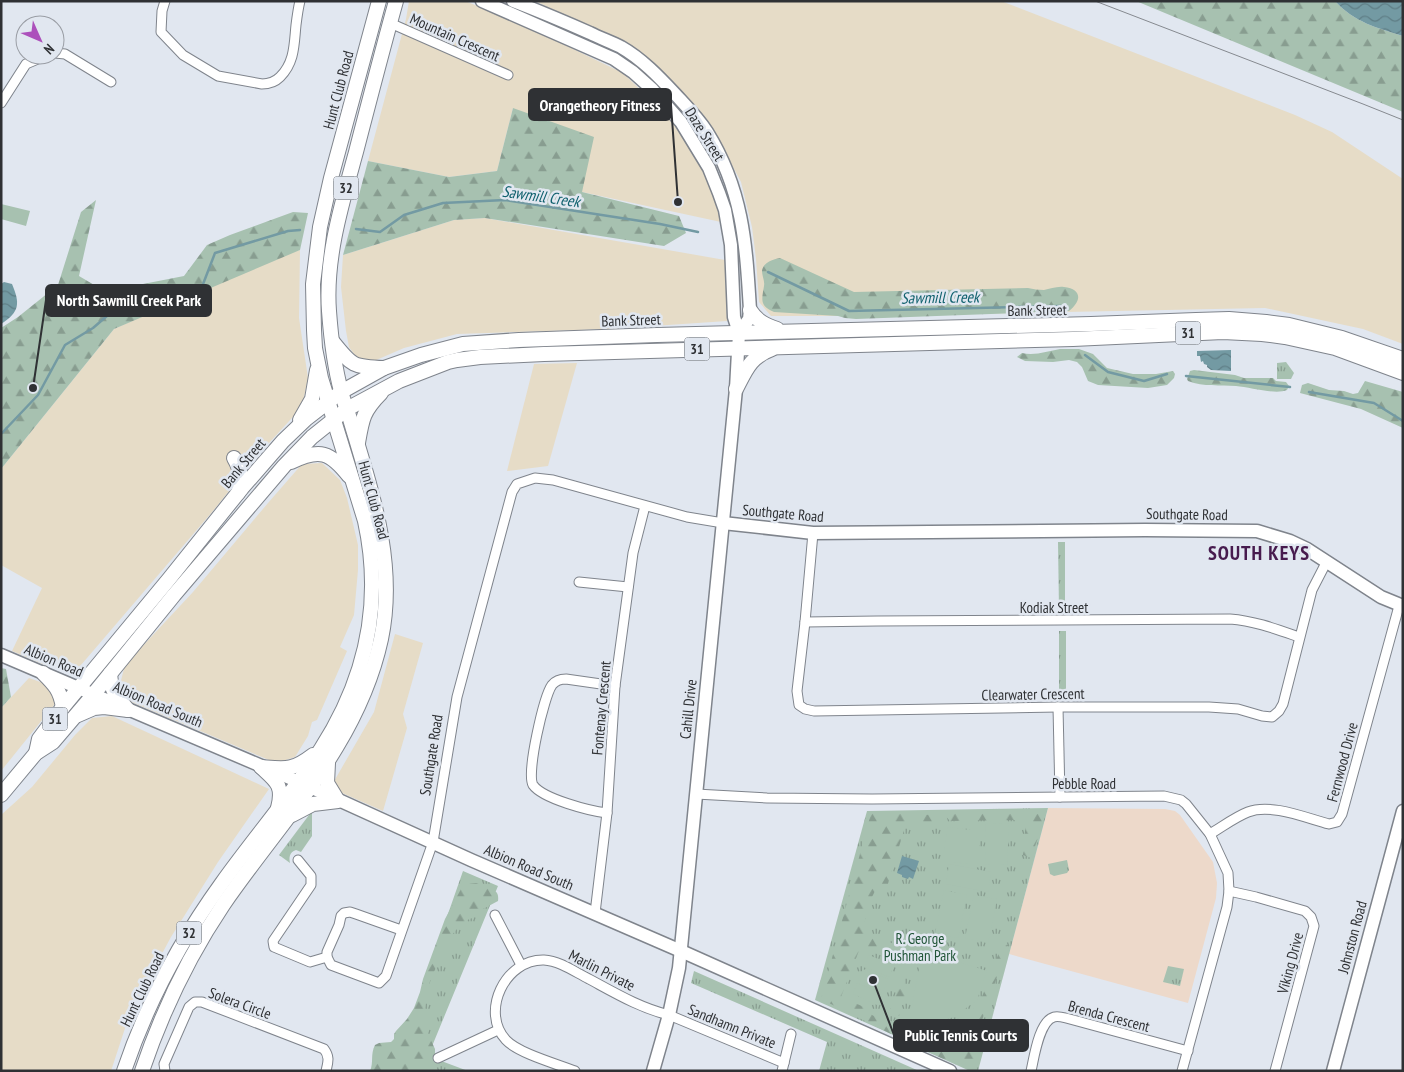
<svg xmlns="http://www.w3.org/2000/svg" width="1404" height="1072" font-family="'PT Sans Narrow',sans-serif">
<style>
.commercial{fill:#e6dcc7}
.education{fill:#edd9ca}
.grass{fill:url(#grass-tufts)}
.forest{fill:url(#forest-firs)}
.pitch{fill:#a7c1b0}
.water{fill:url(#water-waves)}
.lines{fill:none;stroke-linecap:round;stroke-linejoin:round}
.stream{stroke:#739aa3;stroke-width:2.5}
.street-casing{stroke:#7f848c;stroke-width:11}
.secondary-casing{stroke:#7f848c;stroke-width:15}
.primary-casing{stroke:#7f848c;stroke-width:16}
.street{stroke:#fff;stroke-width:9}
.secondary{stroke:#fff;stroke-width:12}
.primary{stroke:#fff;stroke-width:14}
.tram{stroke:#85898f;stroke-width:1}
.labels{text-anchor:middle;dominant-baseline:central;stroke-width:5;stroke-linejoin:round;paint-order:stroke}
.shield{fill:#e1e7f0;stroke:#64686c;stroke-width:1}
.shield-label{font-size:14px;font-weight:bold;fill:#2f3134}
.street-label{font-size:15px;fill:#2f3134;stroke:#e1e7f0}
.park-label{font-size:15px;fill:#205437;stroke:#e1e7f0}
.water-label{font-size:16px;font-style:italic;fill:#10616e;stroke:#e1e7f0}
.district-label{font-size:20px;font-weight:bold;letter-spacing:1px;fill:#471b4e;stroke:#e1e7f0}
.leader{fill:none;stroke:#2f3134;stroke-width:2}
.callout-dot{fill:#2f3134;stroke:#e1e7f0;stroke-width:2}
.callout{fill:#2f3134;stroke:#2f3134;stroke-width:2}
.callout-label{font-size:16px;text-anchor:middle;font-weight:bold;fill:#fff}
</style>
<defs>
<pattern id="grass-tufts" width="24" height="20" patternUnits="userSpaceOnUse" patternTransform="scale(1.25)"><rect width="24" height="20" fill="#a7c1b0"/><path d="M3 7l-1-3M5 7V3M7 7l1-3M15 17l-1-3M17 17v-4M19 17l1-3" fill="none" stroke="#889d90"/></pattern>
<pattern id="forest-firs" width="22" height="20" patternUnits="userSpaceOnUse" patternTransform="scale(1.25)"><rect width="22" height="20" fill="#a7c1b0"/><path d="M5 1l3.5 6h-7zM16 11l3.5 6h-7z" fill="#889d90"/></pattern>
<pattern id="water-waves" width="16" height="10" patternUnits="userSpaceOnUse" patternTransform="scale(1.25)"><rect width="16" height="10" fill="#739aa3"/><path d="M0 5q4-4 8 0t8 0" fill="none" stroke="#5f7e86"/></pattern>
</defs>
<rect width="100%" height="100%" fill="#e1e7f0"/>
<!-- commercial -->
<g class="commercial">
<path d="M409,1h56l50,20 108,52 50,48 16,25 18,33 13,35 1,8 -139,-30 -69,-84 -16,63 -48,6 -81,-16 38,-142z"/>
<path d="M535,1h466l294,114 37,17 71,47v165l-40,-15 -98,-21 -399,8h-95l-12,-14 -3,-43 -4,-32 -11,-45 -31,-58 -33,-34 -98,-68z"/>
<path d="M485,218l240,42 2,61 -118,8 -152,5 -53,14 -30,13h-9l-9,-4 -7,-10 -3,-16 -5,-44 2,-32 111,-35z"/>
<path d="M300,250l-1,68 9,60 -6,29 -44,48 -45,56 -132,154 -8,5 -13,-1 -15,-4 -33,-14 30,-63 -41,-23v-96l113,-140 146,-66z"/>
<path d="M577,363l-29,103 -41,5 27,-107z"/>
<path d="M322,463l18,17 7,18 11,47v25l-4,45 -14,32 7,4 -30,69 -5,2 -4,14 -13,21 -19,6 -147,-62 -10,-13 6,-23 68,-73 75,-89 34,-39z"/>
<path d="M395,634l28,9 -20,71 4,14 -24,83 -41,-18 -9,-10 41,-71z"/>
<path d="M29,678l17,6 8,9 1,11 -54,67v-63z"/>
<path d="M112,716l157,73 -51,73 -47,75 -41,76 -19,58h-110v-256l31,-28 43,-52 17,-17z"/>
</g>
<!-- education -->
<path class="education" d="M1048,808l117,1 10,2 5,4 33,47 4,21 -1,15 -28,105 -179,-49z"/>
<!-- grass -->
<g class="grass">
<path d="M1286,362l8,11 -3,6h-14v-16z"/>
<path d="M1058,542h7v68h-6z"/>
<rect x="1059" y="631" width="7" height="68"/>
<path d="M1048,808l-70,263h-4l-159,-71 52,-189z"/>
<path d="M312,811v25l-11,16 -5,-2c-7,2 -7,8 -6,13l-11,-8z"/>
<path d="M1067,860l2,10 -2,3 -13,3 -4,-2 -2,-10z"/>
<path d="M463,871l35,15 -70,170 40,15h-75z"/>
<path d="M1168,966l16,3 -4,17 -17,-4z"/>
<path d="M694,971l225,100h-100l8,-29 -136,-59z"/>
</g>
<!-- forest -->
<g class="forest">
<path d="M1136,1h199c19,21 42,27 68,35v76z"/>
<path d="M513,108l81,29 -12,55 97,24 7,17 -22,13 -179,-28 -31,2 -111,35 25,-94 81,16 48,-6z"/>
<path d="M96,200l-17,76 22,13 42,-5 41,-8 23,-31 23,-10 63,-23 15,1 -8,37 -186,79 -113,140v-141l17,-11 40,-32 23,-73z"/>
<path d="M780,258l74,34 174,-4c5,1 11,2 16,2 6,-1 13,-4 20,-3 18,2 18,14 5,24l-213,8 -11,-1 -7,-2 -64,-4c-15,-6 -12,-13 -10,-26 1,-5 -2,-10 -2,-15 1,-9 12,-12 18,-13z"/>
<path d="M1060,349h19l14,5 14,14 26,6h23l17,-3 2,3 -1,4 -7,7 -19,3 -50,-3 -10,-4 -6,-14 -5,-5 -8,-2 -16,2 -28,-1 -8,-4 5,-4c13,3 26,-2 38,-4z"/>
<path d="M1194,370l41,5 9,3h29l3,3 10,1 3,4 -2,4c-12,5 -37,-3 -51,-4 -16,-1 -32,1 -48,-5l-1,-2 3,-8z"/>
<path d="M1365,381l38,11v36l-42,-19 -61,-16 2,-8 6,-2 21,7 15,1 9,3 5,-1z"/>
<path d="M1,668l5,1 5,28 -10,11z"/>
<path d="M942,812l104,2 -15,44 -8,-3 3,-35 -76,1z"/>
<path d="M871,813l64,2 -7,20 -6,-2 -4,-11 -11,-2 -20,67 -11,2 -4,8 -10,34 32,13 6,17 -40,-13 -19,49 23,10 8,8 23,10 -4,9 -70,-35z"/>
<path d="M476,883c6,1 8,3 13,5 7,3 10,4 9,13l-15,8 -10,9 -4,1 -13,11 -8,10 -18,41 -6,32 5,12 -1,9 7,15v5l-7,11v6h-58c4,-9 0,-16 5,-26l4,-2 12,-1 3,-3v-5l2,-3 11,-12 7,-11 6,-16 3,-13 22,-60 16,-30 7,-5z"/>
<path d="M1002,944l6,1 -27,78 -25,17 -7,-3 -8,3 4,7 14,-1 8,5 7,-8 7,-1 -8,29h-3l-67,-30 6,-17 25,5 17,-6 27,-17 11,-26z"/>
<path d="M903,972l3,20 -7,24h-11z"/>
</g>
<!-- pitch -->
<g class="pitch">
<path d="M1,204l29,7 -4,15 -25,-7z"/>
<path d="M986,823l23,1 -2,41 -22,-1z"/>
<path d="M948,827l23,3 8,11v13l-11,10 -15,-2 -9,-9z"/>
<path d="M949,864l42,8 -3,20 -42,-8z"/>
<path d="M944,890l23,5 -9,43 -23,-4z"/>
<path d="M974,895l23,4 -9,44 -23,-5z"/>
<path d="M923,950l64,21 -10,29 -23,17 -16,5 -28,-4 6,-34z"/>
<path d="M869,955l25,11 -5,11 -25,-10z"/>
<path d="M863,969l25,10 -5,12 -25,-11z"/>
<path d="M857,983l25,10 -5,12 -24,-11z"/>
</g>
<!-- water -->
<g class="water">
<path d="M1335,1h68v35c-26,-8 -49,-14 -68,-35z"/>
<path d="M4,282l8,2c8,19 8,28 -11,40v-40z"/>
<path d="M1231,350v21l-20,-1 -4,-3v-2l-3,-1 -1,-3 -2,1 -1,-6h-3v-5z"/>
<path d="M902,856l17,5 -6,18 -4,-2 -1,2 -6,-2v-2l-5,-2z"/>
</g>
<g class="lines">
<!-- stream -->
<g class="stream">
<path d="M356,229l24,3 24,-17 39,-12 62,-3 155,24 38,8"/>
<path d="M768,272l81,39 212,-5"/>
<path d="M1085,355l23,17 36,9 23,-7"/>
<path d="M1186,376l104,11"/>
<path d="M1309,392l65,11 29,18"/>
<path d="M1,434l37,-39 27,-50 28,-17 29,-25 78,-11 15,-39 73,-22 12,-1"/>
</g>
<!-- street casing -->
<g class="street-casing">
<g id="street">
<path d="M165,1l-3,10 -1,21 22,23 35,21 44,8c8,0 13,-2 18,-7 15,-15 14,-33 16,-52 1,-8 2,-16 4,-24"/>
<path d="M390,23l118,52"/>
<path d="M55,53l10,1 46,28"/>
<path d="M1,103l25,-39 21,-9"/>
<path d="M813,533l-8,89 -8,69 2,14 6,4 9,2 244,-4h151l29,2 24,7 10,1 7,-6 4,-7 29,-114 15,-29"/>
<path d="M579,582l49,5"/>
<path d="M805,622l72,-1 353,-2c25,2 46,10 69,18"/>
<path d="M1058,707l2,90"/>
<path d="M696,794l71,4 105,1 292,-3 17,4 5,4 24,30 18,39 1,18 -2,16 -45,164"/>
<path d="M607,813c-17,-2 -64,-14 -74,-28 -7,-12 11,-89 19,-100 4,-5 8,-6 14,-6l49,7"/>
<path d="M1210,834c12,-7 25,-17 38,-22 23,-9 58,6 81,12l8,-2 5,-8 57,-208"/>
<path d="M298,860l13,16v9l-38,56 1,6 36,15 17,-5"/>
<path d="M1229,891l27,6 49,14 6,6 3,9 -39,145"/>
<path d="M595,913l12,-100 8,-127 18,-133 12,-47"/>
<path d="M495,915l26,50"/>
<path d="M401,930l-45,-16 -6,-2 -6,1 -3,3 -2,9 -12,27v5l4,8 48,18 7,-7 47,-134 24,-145 55,-205 5,-8 18,-6 18,2 134,37 36,6"/>
<path d="M438,1058l60,-28"/>
<path d="M165,1071l-1,-7 25,-57 6,-5h7l122,47c6,8 4,13 2,22"/>
<path d="M575,1071c-18,-7 -57,-18 -69,-31 -26,-28 -1,-81 38,-80 16,1 31,12 45,19 26,14 51,29 80,36l115,48"/>
<path d="M782,1071l9,-37"/>
<path d="M1031,1071c3,-13 8,-50 23,-54 3,-1 8,0 12,1l122,33"/>
</g>
</g>
<!-- secondary casing -->
<g class="secondary-casing">
<g id="secondary">
<path d="M482,1l132,58 19,13 19,17 29,33 28,46 10,25 6,17 6,35 3,72 5,16 -3,56 -57,579 -10,47 -16,56"/>
<path d="M513,1c26,10 52,21 77,32 10,5 21,9 31,14 21,12 38,30 54,47 11,12 23,24 32,38 36,58 39,112 43,178l-1,9 -10,14"/>
<path d="M723,523l90,10 332,-3 112,1 33,10 17,8 74,48 22,9"/>
<path d="M1,655l298,127 172,78 210,91 269,120"/>
<path d="M1333,1071l70,-260"/>
</g>
</g>
<!-- primary casing -->
<g class="primary-casing">
<g id="primary">
<path d="M750,310c7,11 15,15 27,19"/>
<path d="M333,342c19,24 20,25 51,26"/>
<path d="M736,389c10,-19 14,-32 36,-40"/>
<path d="M300,420l12,-21 5,-29"/>
<path d="M358,443c4,-24 5,-32 23,-50"/>
<path d="M234,458c7,12 9,22 4,35"/>
<path d="M291,462c29,-14 39,-10 58,14"/>
<path d="M43,673c12,12 17,17 20,34"/>
<path d="M110,674c2,20 6,21 18,36"/>
<path d="M78,715l16,-7 10,-1 24,3"/>
<path d="M36,753l3,-14 24,-32 106,-128 73,-91 41,-47 23,-22 35,-27 43,-24 37,-13 42,-11 56,-4 138,-5 434,-11 105,-4 33,-1 37,3 23,3 53,13 61,21"/>
<path d="M261,767c25,2 31,4 52,-12"/>
<path d="M261,767c15,14 23,18 17,41"/>
<path d="M1,795l35,-42 17,-11 35,-41 86,-106 110,-129 28,-29 35,-28 52,-28 49,-19 9,-2 23,-3 64,-3 529,-15 150,-7 39,2 23,3 50,11 68,25"/>
<path d="M292,815l21,-11 25,-3 -11,-18 1,-20"/>
<path d="M124,1071c23,-68 56,-130 98,-188 32,-45 69,-87 99,-134 45,-70 62,-146 44,-228l-44,-143 -6,-30 -1,-18 -1,-46 7,-57 11,-49 48,-177"/>
<path d="M142,1071c20,-59 46,-114 81,-166 59,-86 135,-160 158,-266 16,-76 -10,-149 -31,-220 -3,-10 -7,-19 -9,-28 -7,-26 -10,-53 -12,-80 -4,-53 13,-108 27,-159 13,-50 26,-101 40,-151"/>
</g>
</g>
<!-- street -->
<use href="#street" class="street"/>
<!-- secondary -->
<use href="#secondary" class="secondary"/>
<!-- primary -->
<use href="#primary" class="primary"/>
<!-- tram -->
<path class="tram" d="M1095,1l268,103 40,16"/>
</g>
<g class="labels">
<!-- shield labels -->
<g class="shield">
<rect x="333.5" y="176.5" width="25" height="23" rx="4"/>
<rect x="1175.5" y="321.5" width="25" height="23" rx="4"/>
<rect x="684.5" y="337.5" width="25" height="23" rx="4"/>
<rect x="42.5" y="707.5" width="25" height="23" rx="4"/>
<rect x="176.5" y="921.5" width="25" height="23" rx="4"/>
</g>
<g class="shield-label">
<text x="346" y="188">32</text>
<text x="1188" y="333">31</text>
<text x="697" y="349">31</text>
<text x="55" y="719">31</text>
<text x="189" y="933">32</text>
</g>
<!-- street labels -->
<g class="street-label">
<text transform="translate(455 37) rotate(24)">Mountain Crescent</text>
<text transform="translate(338 90) rotate(-75)">Hunt Club Road</text>
<text transform="translate(705 134) rotate(58)">Daze Street</text>
<text transform="translate(1037 310) rotate(-1)">Bank Street</text>
<text transform="translate(631 320) rotate(-2)">Bank Street</text>
<text transform="translate(243 463) rotate(-50)">Bank Street</text>
<text transform="translate(374 500) rotate(75)">Hunt Club Road</text>
<text transform="translate(783 513) rotate(5)">Southgate Road</text>
<text transform="translate(1187 514) rotate(1)">Southgate Road</text>
<text x="1054" y="607">Kodiak Street</text>
<text transform="translate(54 660) rotate(23)">Albion Road</text>
<text transform="translate(1033 694) rotate(-1)">Clearwater Crescent</text>
<text transform="translate(158 704) rotate(23)">Albion Road South</text>
<text transform="translate(601 708) rotate(-85)">Fontenay Crescent</text>
<text transform="translate(688 709) rotate(-84)">Cahill Drive</text>
<text transform="translate(431 755) rotate(-81)">Southgate Road</text>
<text transform="translate(1342 762) rotate(-75)">Fernwood Drive</text>
<text x="1084" y="783">Pebble Road</text>
<text transform="translate(529 867) rotate(23)">Albion Road South</text>
<text transform="translate(1352 937) rotate(-75)">Johnston Road</text>
<text transform="translate(1290 963) rotate(-75)">Viking Drive</text>
<text transform="translate(602 970) rotate(27)">Marlin Private</text>
<text transform="translate(142 989) rotate(-64)">Hunt Club Road</text>
<text transform="translate(240 1003) rotate(20)">Solera Circle</text>
<text transform="translate(1109 1016) rotate(15)">Brenda Crescent</text>
<text transform="translate(732 1026) rotate(22)">Sandhamn Private</text>
</g>
<!-- park labels -->
<g class="park-label">
<text x="920" y="938">R. George<tspan x="920" dy="17">Pushman Park</tspan></text>
</g>
<!-- water labels -->
<g class="water-label">
<text transform="translate(541 196) rotate(8)">Sawmill Creek</text>
<text transform="translate(940 297) rotate(-1)">Sawmill Creek</text>
</g>
<!-- district labels -->
<g class="district-label">
<text x="1259" y="553">SOUTH KEYS</text>
</g>
</g>
<!-- callouts -->
<path class="leader" d="M678 202L671 105M33 388L46 300M873 980L894 1035"/>
<g class="callout-dot">
<circle cx="678" cy="202" r="5"/>
<circle cx="33" cy="388" r="5"/>
<circle cx="873" cy="980" r="5"/>
</g>
<g class="callout">
<rect x="529" y="89" width="142" height="31" rx="5"/>
<rect x="46" y="285" width="165" height="31" rx="5"/>
<rect x="894" y="1020" width="134" height="31" rx="5"/>
</g>
<g class="callout-label">
<text x="600" y="111">Orangetheory Fitness</text>
<text x="129" y="306">North Sawmill Creek Park</text>
<text x="961" y="1041">Public Tennis Courts</text>
</g>
<!-- border -->
<rect width="1404" height="1072" fill="none" stroke="#2f3134" stroke-width="5"/>
<!-- north arrow -->
<g transform="translate(40 40) rotate(135)"><circle r="24" fill="#e1e7f0" stroke="#9a9ea5"/>
<path d="M0-4L9 19L0 12L-9 19Z" fill="#ac50bb"/>
<text y="-8" font-size="14" font-weight="bold" text-anchor="middle" fill="#2f3134">N</text>
</g>
</svg>
